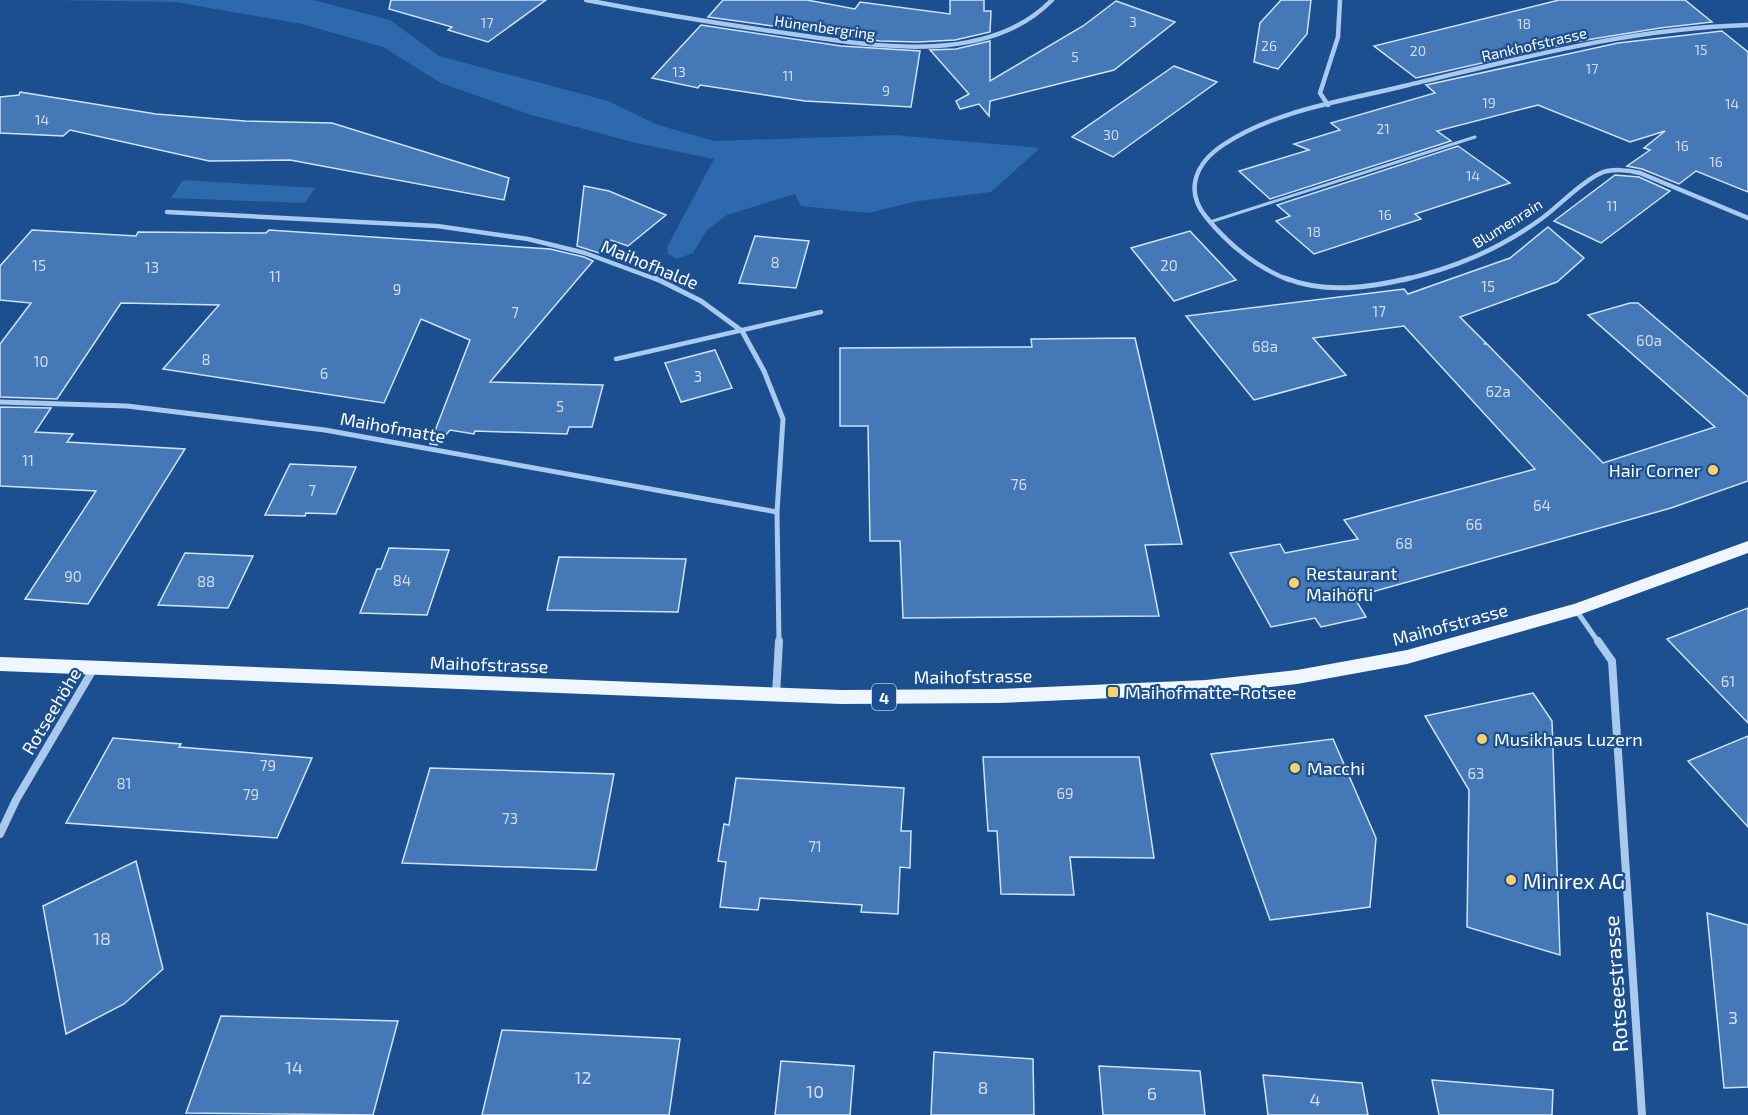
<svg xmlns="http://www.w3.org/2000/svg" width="1748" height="1115" font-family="'Exo 2',sans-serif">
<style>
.green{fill:#2e69ad}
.building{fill:#4478b7;stroke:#cfe3fa;stroke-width:1.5}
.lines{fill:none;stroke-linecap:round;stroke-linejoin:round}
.lane-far1{stroke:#a9c9ee;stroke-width:3}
.lane{stroke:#a9c9ee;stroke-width:4.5}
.street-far2{stroke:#a9c9ee;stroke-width:4.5}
.street-far1{stroke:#a9c9ee;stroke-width:5}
.street{stroke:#a9c9ee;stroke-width:8}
.primary{fill:#f0f6ff;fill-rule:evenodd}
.poi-dot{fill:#ffd166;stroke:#1b4f8f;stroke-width:2}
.labels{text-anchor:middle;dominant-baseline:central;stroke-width:4.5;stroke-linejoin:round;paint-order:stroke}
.far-number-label{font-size:14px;fill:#d0dded}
.far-street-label{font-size:15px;fill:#fff;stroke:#1b4f8f}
.number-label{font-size:15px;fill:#d0dded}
.shield{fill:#1b4f8f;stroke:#bbcadd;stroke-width:1.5}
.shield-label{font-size:16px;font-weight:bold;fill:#fff}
.street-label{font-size:18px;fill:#fff;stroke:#1b4f8f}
.poi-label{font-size:18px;fill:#fff;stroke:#1b4f8f;text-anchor:start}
.near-number-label{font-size:18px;fill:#d0dded}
.near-poi-label{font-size:21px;fill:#fff;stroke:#1b4f8f;text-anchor:start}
.near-street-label{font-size:21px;fill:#fff;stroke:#1b4f8f}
</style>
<rect width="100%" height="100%" fill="#1b4f8f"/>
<!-- green -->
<g class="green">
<path d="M50,0h263l77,20 49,36 169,45 50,24 56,16 180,-6 146,13 -49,44 -73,9 -50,12 -67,-7 -6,-12 -68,21 -20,15 -14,23 -16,6 -9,-5 -1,-7 47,-88 -78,-16 -108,-29 -87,-31 -58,-36 -81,-23 -127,-22z"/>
<path d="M183,180l132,8 -10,15 -134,-5z"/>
</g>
<!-- building -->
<g class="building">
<path d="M391,0h155l-58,42 -40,-12 4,-3 -63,-18z"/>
<path d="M723,0h84l48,9 5,-7 90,12v-14h34v11h7l-1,21 -35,8 -37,2 -38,-1 -172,-24z"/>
<path d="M1281,0h30l-4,34 -29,35 -24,-7 6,-39z"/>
<path d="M1559,0h126l27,22 -52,6 -86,14 -158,36 -42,-32z"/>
<path d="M1116,1l59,21 -61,48 -124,31 -1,15 -10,-12 -19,5 -4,-8 13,-7 -39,-44 26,-1 34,-8v40l93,-55z"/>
<path d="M701,25l140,21 79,5 -9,56 -106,-6 -105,-16 -2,3 -46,-10z"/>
<path d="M1722,31l26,21v140l-52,-21 -17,13 -37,-15 -15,-3 23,-16 -6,-2 21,-17 -35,11 -92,-37 -101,26 14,10 -181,58 -31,-28 70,-21 -15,-6 46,-14 -9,-7 104,-30 -9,-8 192,-42z"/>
<path d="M1174,66l43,16 -104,75 -41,-20z"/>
<path d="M20,92l136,22 89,7 87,2 177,55 -5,22 -214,-40 -81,1 -139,-31 -7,6 -63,-3v-36l19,-2z"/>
<path d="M1458,146l52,37 -95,31 6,5 -107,35 -38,-33 14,-5 -13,-11z"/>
<path d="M1615,175l24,2 31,14 -69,52 -47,-22z"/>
<path d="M584,186l25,5 57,24 -38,31 -17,-6 -12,13 -22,-7z"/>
<path d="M1548,227l36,31 -27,24 -97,35 26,26 -2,1h3l116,119 112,-36 -127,-112 42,-12h8l110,94v84l-77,27 -317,89 12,20 -45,10 -6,-9 -44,9 -41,-74 50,-9 5,9 73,-14 -14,-19 191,-51 -131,-143 -91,12 33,37 -92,25 -68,-84 218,-27 4,5 102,-36z"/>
<path d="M32,230l104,6 2,-4 128,1 3,-3 281,19 34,8 9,4 -103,121 113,3 -11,42h-23l-2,7 -92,-3 -1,3 -24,-4 -13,15 -7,-1 40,-104 -49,-21 -37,84 -221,-34 56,-64 -98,-2 -64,96 -57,-2v-53l31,-41 -31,-3v-34z"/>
<path d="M1190,231l46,49 -62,21 -43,-53z"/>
<path d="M755,236l54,5 -13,47 -57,-5z"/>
<path d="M1135,338l47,206 -37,1 14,71 -256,2 -3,-77h-30l-2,-115h-28v-78l192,-1 -1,-8z"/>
<path d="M715,350l17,38 -51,14 -16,-39z"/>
<path d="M0,407l51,1 -16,24 38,2 -6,8 118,7 -97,155 -63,-5 71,-108 -96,-5z"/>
<path d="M290,464l66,3 -20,47 -30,-1 -1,3 -40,-1z"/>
<path d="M389,548l60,2 -22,65 -67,-2 17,-44h4z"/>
<path d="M185,553l68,3 -25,52 -70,-3z"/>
<path d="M559,557l127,2 -8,53 -131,-2z"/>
<path d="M1748,608v115l-81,-84z"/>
<path d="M1533,693l19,28 8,234 -93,-28 2,-137 -44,-74z"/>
<path d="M1748,736v91l-60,-66z"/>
<path d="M113,738l68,6 -2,3 133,11 -35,80 -211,-15z"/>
<path d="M1333,739l43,99 -6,69 -100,13 -59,-166z"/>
<path d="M983,757h156l15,101 -84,-1 4,38 -73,-1 -4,-63h-9z"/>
<path d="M430,768l184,6 -18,96 -194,-7z"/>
<path d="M736,778l168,10 -3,43h10l-1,37 -10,-1 -2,47 -37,-2 1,-7 -102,-7 -2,12 -38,-3 6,-45 -8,-1 6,-37 5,1z"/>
<path d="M136,861l27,108 -39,35 -58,30 -23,-128z"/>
<path d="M1707,913l41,12v162l-24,1z"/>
<path d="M221,1016l177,5 -25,94 -187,-2z"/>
<path d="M502,1030l178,9 -11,76h-187z"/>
<path d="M934,1052l99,7 1,56h-103z"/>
<path d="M781,1061l73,5 -4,49h-75z"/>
<path d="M1099,1066l101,5 5,44h-102z"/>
<path d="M1263,1075l99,8 6,32h-100z"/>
<path d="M1432,1080l121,10 -1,25h-113z"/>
</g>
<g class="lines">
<!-- lane-far1 -->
<path class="lane-far1" d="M1210,222l265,-85"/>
<!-- lane -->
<path class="lane" d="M616,359l205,-47"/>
<!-- street-far2 -->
<g class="street-far2">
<path d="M586,0c62,12 123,22 185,31 87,12 212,40 281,-31"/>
<path d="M1328,105l-8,-12 18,-56 2,-37"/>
<path d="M167,212l270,14 91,13 57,14 73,27"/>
<path d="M1289,280c-33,-13 -61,-36 -83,-63 -22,-27 -10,-54 17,-72 52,-35 121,-44 181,-59 114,-27 226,-58 344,-61"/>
<path d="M1403,280c51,-12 95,-30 138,-61 18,-13 39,-36 58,-45 11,-6 29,-4 41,-1l108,45"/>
</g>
<!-- street-far1 -->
<g class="street-far1">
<path d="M655,278l46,23 41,30 22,40 19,48 -6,93 2,131"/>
<path d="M1285,278c40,16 84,10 125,0"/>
<path d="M0,402l127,4 198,24 452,82"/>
<path d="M1576,610l23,33"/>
</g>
<!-- street -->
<g class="street">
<path d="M1598,641l14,20 30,454"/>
<path d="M776,695l3,-54"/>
<path d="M0,834l16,-34 78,-132"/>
</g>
<!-- primary -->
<path class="primary" d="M1748,541v12l-172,63 -169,48 -110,20 -91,10 -208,9 -157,1 -841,-33v-14l841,33 157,-1 208,-9 91,-10 110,-20 167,-46z"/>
</g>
<!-- markers -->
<g class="poi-dot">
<circle cx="1713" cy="470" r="6"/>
<circle cx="1294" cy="583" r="6"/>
<rect x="1107" y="686" width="12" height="12" rx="3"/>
<circle cx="1482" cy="739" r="6"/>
<circle cx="1295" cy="768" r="6"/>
<circle cx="1511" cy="880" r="6"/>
</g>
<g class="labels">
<!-- far-number labels -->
<g class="far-number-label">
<text x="1133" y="21">3</text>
<text x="487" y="22">17</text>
<text x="1524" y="23">18</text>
<text x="1269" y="45">26</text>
<text x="1701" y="49">15</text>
<text x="1418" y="50">20</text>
<text x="1075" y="56">5</text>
<text x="1592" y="68">17</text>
<text x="679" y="71">13</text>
<text x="788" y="75">11</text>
<text x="886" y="90">9</text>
<text x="1489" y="102">19</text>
<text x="1732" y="103">14</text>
<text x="42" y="119">14</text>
<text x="1383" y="128">21</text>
<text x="1111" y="134">30</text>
<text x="1682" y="145">16</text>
<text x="1716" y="161">16</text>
<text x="1473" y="175">14</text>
<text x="1612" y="205">11</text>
<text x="1385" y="214">16</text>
<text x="1314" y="231">18</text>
</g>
<!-- far-street labels -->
<g class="far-street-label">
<text transform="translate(825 27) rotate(8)">Hünenbergring</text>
<text transform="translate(1534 44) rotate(-13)">Rankhofstrasse</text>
<text transform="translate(1507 223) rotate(-32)">Blumenrain</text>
</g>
<!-- number labels -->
<g class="number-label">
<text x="775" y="262">8</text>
<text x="39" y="265">15</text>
<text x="1169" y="265">20</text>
<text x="152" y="267">13</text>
<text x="275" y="276">11</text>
<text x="1488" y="286">15</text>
<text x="397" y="289">9</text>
<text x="1379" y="311">17</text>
<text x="515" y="312">7</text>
<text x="1649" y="340">60a</text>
<text x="1265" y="346">68a</text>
<text x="206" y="359">8</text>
<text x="41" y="361">10</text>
<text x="324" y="373">6</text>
<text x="698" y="376">3</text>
<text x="1498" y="391">62a</text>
<text x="560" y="406">5</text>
<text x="28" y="460">11</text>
<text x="1019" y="484">76</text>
<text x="312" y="490">7</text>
<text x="1542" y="505">64</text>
<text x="1474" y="524">66</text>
<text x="1404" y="543">68</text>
<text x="73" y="576">90</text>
<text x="402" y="580">84</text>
<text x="206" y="581">88</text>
<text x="1728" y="681">61</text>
<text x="268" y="765">79</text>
<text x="1476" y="773">63</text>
<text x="124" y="783">81</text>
<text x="1065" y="793">69</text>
<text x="251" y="794">79</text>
<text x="510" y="818">73</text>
<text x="815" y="846">71</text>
</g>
<!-- shield labels -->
<rect class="shield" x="872" y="684" width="24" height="26" rx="4.5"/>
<g class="shield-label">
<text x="884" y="697">4</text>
</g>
<!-- street labels -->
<g class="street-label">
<text transform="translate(650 264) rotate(22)">Maihofhalde</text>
<text transform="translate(393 427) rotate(10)">Maihofmatte</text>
<text transform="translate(1450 624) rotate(-15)">Maihofstrasse</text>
<text transform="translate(489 664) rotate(2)">Maihofstrasse</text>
<text transform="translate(973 676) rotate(-1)">Maihofstrasse</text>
<text transform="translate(51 711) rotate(-59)">Rotseehöhe</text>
</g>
<!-- poi labels -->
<g class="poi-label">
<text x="1701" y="470" text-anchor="end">Hair Corner</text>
<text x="1306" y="573">Restaurant<tspan x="1306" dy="21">Maihöfli</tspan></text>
<text x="1125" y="692">Maihofmatte-Rotsee</text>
<text x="1494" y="739">Musikhaus Luzern</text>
<text x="1307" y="768">Macchi</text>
</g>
<!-- near-number labels -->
<g class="near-number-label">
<text x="102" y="938">18</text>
<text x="1733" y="1017">3</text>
<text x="294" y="1067">14</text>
<text x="583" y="1077">12</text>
<text x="983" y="1087">8</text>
<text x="815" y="1091">10</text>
<text x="1152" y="1093">6</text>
<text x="1315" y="1099">4</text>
</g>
<!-- near-poi labels -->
<g class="near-poi-label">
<text x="1523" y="880">Minirex AG</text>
</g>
<!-- near-street labels -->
<g class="near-street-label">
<text transform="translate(1615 984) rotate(-94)">Rotseestrasse</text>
</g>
</g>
</svg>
